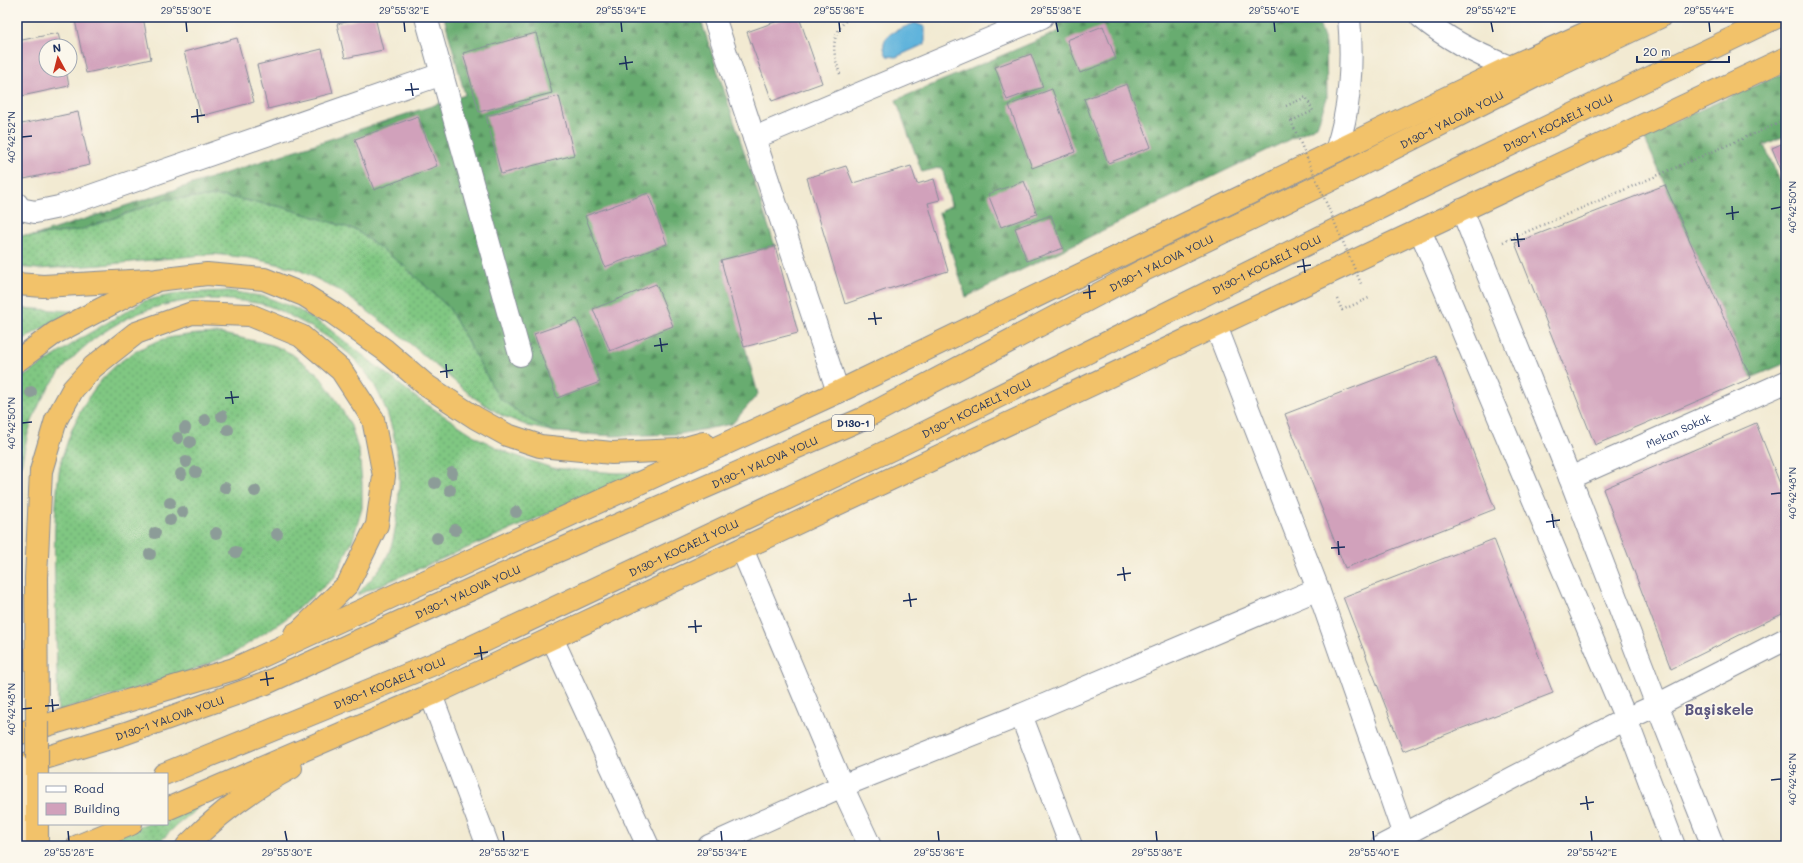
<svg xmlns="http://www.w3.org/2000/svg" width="1803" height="863" font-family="Mali,sans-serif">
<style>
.grass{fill:url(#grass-dots);stroke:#4e7b70}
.forest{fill:url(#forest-firs);stroke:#426e67}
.water{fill:#60b4dc;stroke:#3e729d}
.building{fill:#d1a1bb}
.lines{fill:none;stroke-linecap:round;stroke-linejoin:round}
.street-casing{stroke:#868c98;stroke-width:24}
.highway-casing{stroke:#868c98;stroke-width:24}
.path{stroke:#868c98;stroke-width:2.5;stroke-dasharray:1 3;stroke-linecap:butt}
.street{stroke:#fff;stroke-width:22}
.highway{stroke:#f2c26a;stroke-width:22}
.secondary-bridge-casing{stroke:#868c98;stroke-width:24;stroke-linecap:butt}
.highway-bridge-casing{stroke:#868c98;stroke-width:24;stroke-linecap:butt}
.path-bridge{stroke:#868c98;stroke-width:2.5;stroke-dasharray:1 3;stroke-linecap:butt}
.secondary-bridge{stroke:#fae7c3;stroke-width:22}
.highway-bridge{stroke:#f2c26a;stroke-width:22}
.tree{fill:#8c9c98}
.ticks{fill:none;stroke:#1b2f5e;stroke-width:1.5}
.labels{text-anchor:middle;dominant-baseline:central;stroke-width:3.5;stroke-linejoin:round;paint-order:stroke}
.shield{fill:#fbf7ec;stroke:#5e6b89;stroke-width:1}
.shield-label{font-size:10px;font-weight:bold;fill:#1b2f5e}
.street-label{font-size:11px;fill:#1b2f5e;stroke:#fbf7ec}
.district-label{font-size:15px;font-weight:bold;fill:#5b577f;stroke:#fbf7ec}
.neatline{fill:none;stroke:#1b2f5e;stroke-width:1.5}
.ticks-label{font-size:10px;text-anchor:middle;fill:#1b2f5e}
</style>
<defs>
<pattern id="grass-dots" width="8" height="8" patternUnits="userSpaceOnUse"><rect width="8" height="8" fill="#80c782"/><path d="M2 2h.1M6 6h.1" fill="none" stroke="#68a26e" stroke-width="1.8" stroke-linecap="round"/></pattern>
<pattern id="forest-firs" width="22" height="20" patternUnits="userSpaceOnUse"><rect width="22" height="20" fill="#68ac70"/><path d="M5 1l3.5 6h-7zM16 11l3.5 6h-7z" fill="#558c5f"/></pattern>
</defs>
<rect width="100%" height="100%" fill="#fbf7ec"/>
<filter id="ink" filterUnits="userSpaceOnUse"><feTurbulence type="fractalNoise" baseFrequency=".025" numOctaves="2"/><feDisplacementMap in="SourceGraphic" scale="8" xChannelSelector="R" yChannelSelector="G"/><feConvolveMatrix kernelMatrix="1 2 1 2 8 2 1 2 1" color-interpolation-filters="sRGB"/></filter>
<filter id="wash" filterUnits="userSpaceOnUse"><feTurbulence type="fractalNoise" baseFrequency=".012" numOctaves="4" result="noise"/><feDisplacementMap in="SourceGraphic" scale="16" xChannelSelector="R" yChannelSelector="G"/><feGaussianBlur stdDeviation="0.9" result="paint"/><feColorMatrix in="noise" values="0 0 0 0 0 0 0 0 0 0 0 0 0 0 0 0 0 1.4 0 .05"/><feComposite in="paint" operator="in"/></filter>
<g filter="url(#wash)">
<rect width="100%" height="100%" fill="#f2ead2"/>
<!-- grass -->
<g class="grass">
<path d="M222,196l60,11 74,23 48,36 45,42 50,90 28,20 27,14 -26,-6 -27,-11 -28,-18 -73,-62 -61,-45 -44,-22 -45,-10 -37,-4 -112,11 -63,4 -21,-2v-32l16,1 47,-6 87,-31z"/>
<path d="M229,291l37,6 31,12 31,19 89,70 61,40 30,15 44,15 66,5 30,-2 -291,124c9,-11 22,-23 29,-36 10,-19 12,-49 13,-71 2,-40 -12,-93 -40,-124 -13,-15 -31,-27 -48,-37 -15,-8 -29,-16 -45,-22 -8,-2 -17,-3 -25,-4 -49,-6 -96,3 -137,31 -29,19 -57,51 -70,84 -9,22 -12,48 -17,70v-105l66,-44 61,-36 36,-8z"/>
<path d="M17,308l55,3 -55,32z"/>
<path d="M218,333l55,12 19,9 26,20 19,27 14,25 8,26 3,31v25l-9,31 -19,39 -50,42 -53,35 -65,25 -108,31c-1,-40 -2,-81 -3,-121 -1,-41 -1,-84 5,-124 1,-8 5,-16 7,-23 15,-44 41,-82 86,-100 17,-8 46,-9 65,-10z"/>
<path d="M199,807l-22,18 -22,21h-57l47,-22h22v-10z"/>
</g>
<!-- forest -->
<g class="forest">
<path d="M444,17h256l75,229 -54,14 37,134 -26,30 -52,10 -67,2 -59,-4 -27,-14 -28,-20 -50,-90 -45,-42 -48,-36 -74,-23 -60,-11 -55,3 -87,31 -47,6 432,-141z"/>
<path d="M1055,17h262l9,26 1,55 -10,28 -351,171 -27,-84 12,-8 -9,-38 -20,5 -26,-72 164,-69z"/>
<path d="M1786,72v63l-22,10 22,50v168l-35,15 -108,-243z"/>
</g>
<!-- water -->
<path class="water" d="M915,23l10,4v17l-29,13 -9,-1c-12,-22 12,-26 28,-33z"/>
<g id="blocks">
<!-- building -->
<g class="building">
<path d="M89,17h54l8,42 -65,14 -11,-53z"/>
<path d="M368,17h7l8,33 -38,8 -8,-34z"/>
<path d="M789,17h10l23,66 -50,18 -25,-69z"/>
<path d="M1103,26l13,33 -36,14 -13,-33z"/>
<path d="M58,33l3,13h-15v24h20l3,16 -52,11v-56z"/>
<path d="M536,33l16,60 -73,19 -16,-59z"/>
<path d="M237,38l17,64 -53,14 -17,-64z"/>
<path d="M322,49l11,44 -65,16 -11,-44z"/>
<path d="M1031,54l12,33 -36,13 -12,-33z"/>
<path d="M1127,84l24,63 -43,16 -24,-64z"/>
<path d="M1052,89l23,63 -43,16 -23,-63z"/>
<path d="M559,96l15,59 -73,19 -15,-58z"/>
<path d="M78,112l12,53 -66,14 -7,-35v-19z"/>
<path d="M418,116l19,50 -63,24 -19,-51z"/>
<path d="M1786,142v40l-14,-34z"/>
<path d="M846,166l7,17 58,-17 6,18 17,-5 6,21 -12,3 20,68 -63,19 -40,14 -38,-126z"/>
<path d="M1024,181l13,33 -36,13 -13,-33z"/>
<path d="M1665,185l86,193 -156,67 -80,-202z"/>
<path d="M648,193l19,51 -62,23 -20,-51z"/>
<path d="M1051,215l12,33 -36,13 -12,-33z"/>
<path d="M775,246l23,87 -54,14 -23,-87z"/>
<path d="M656,284l17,42 -63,25 -17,-42z"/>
<path d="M577,319l23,63 -43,16 -23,-64z"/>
<path d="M1436,356l59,153 -150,59 -60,-154z"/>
<path d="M1756,423l30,76v113l-115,57 -68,-180z"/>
<path d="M1494,539l59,154 -150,58 -60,-154z"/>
</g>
</g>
</g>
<g filter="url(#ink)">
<use href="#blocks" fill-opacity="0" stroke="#868c98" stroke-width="1"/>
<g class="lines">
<!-- street casing -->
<g class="street-casing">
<g id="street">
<path d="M426,17l94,338"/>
<path d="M714,17l124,375"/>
<path d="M1421,17c27,23 57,38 89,50"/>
<path d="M754,138l288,-121"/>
<path d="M1336,151c15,-44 17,-88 13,-134"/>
<path d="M17,204l3,5 15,3 24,-5 383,-133"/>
<path d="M1462,210l108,268 87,227 56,141"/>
<path d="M1420,230l206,489 48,127"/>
<path d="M1216,326l102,263 86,246"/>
<path id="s1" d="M1570,478l216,-96"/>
<path d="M742,549l100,237 28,60"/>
<path d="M552,638l96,208"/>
<path d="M431,695l57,151"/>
<path d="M1021,715l50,131"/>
<path d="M709,846l133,-60 179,-71 297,-126"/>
<path d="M1382,846l244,-127 31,-14 129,-66"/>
</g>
</g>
<!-- highway casing -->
<g class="highway-casing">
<g id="highway">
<path d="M17,284l26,2 106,-6"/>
<path d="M17,361l38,-28 102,-53 50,-6 57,5 40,16 29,18 52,37 42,36 49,32 31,17 33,11 72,7 66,-3 25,-7"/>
<path d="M37,721l-1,-143 3,-64 2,-43 15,-51 17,-31 20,-22 43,-34 56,-20 58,2 51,21 40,34 32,49 11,57 -7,49 -29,59 -48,47 -5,3"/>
<path d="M17,734l217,-65 604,-277 672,-325 112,-50"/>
<path id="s2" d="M19,766l107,-33 138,-49 236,-108 362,-157 280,-148 185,-89 207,-105 126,-60"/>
<path id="s3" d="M164,774l282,-115 448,-211 534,-264 349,-167"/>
<path d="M167,809l264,-114 1355,-637"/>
<path d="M78,846l53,-22"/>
<path d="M187,846c30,-31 66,-58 104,-78"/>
</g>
</g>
<!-- path -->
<g class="path">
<path d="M840,74c-8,-24 -10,-38 9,-57"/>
<path d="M1286,106l20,-9 7,14 -22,10"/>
<path d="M1503,242l283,-122"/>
<path d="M1337,299l5,11 27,-12"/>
</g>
<!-- street -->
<use href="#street" class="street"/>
<!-- highway -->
<use href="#highway" class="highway"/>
<!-- secondary-bridge casing -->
<g class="secondary-bridge-casing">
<path id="secondary-bridge" d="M17,766l2,80"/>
</g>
<!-- highway-bridge casing -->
<g class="highway-bridge-casing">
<path id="highway-bridge" d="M37,721v125"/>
</g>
<!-- path-bridge -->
<path class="path-bridge" d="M1291,121l71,165"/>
<!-- secondary-bridge -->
<use href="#secondary-bridge" class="secondary-bridge"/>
<!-- highway-bridge -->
<use href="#highway-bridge" class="highway-bridge"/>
</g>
<!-- trees -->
<g class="tree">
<circle cx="31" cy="392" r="6"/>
<circle cx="222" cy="416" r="6"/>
<circle cx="205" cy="420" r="6"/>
<circle cx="185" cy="428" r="6"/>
<circle cx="228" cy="430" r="6"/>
<circle cx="178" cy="438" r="6"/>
<circle cx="190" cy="442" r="6"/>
<circle cx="186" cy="462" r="6"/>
<circle cx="196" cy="472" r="6"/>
<circle cx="452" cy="473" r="6"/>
<circle cx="181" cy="474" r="6"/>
<circle cx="435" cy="483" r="6"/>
<circle cx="225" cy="488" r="6"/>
<circle cx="450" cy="490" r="6"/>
<circle cx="255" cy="491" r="6"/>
<circle cx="170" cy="503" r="6"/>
<circle cx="182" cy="512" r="6"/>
<circle cx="516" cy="512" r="6"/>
<circle cx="170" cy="520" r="6"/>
<circle cx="455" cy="530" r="6"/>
<circle cx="155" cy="533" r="6"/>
<circle cx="216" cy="533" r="6"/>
<circle cx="277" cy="534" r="6"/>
<circle cx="437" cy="538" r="6"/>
<circle cx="236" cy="552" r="6"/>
<circle cx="150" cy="554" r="6"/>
</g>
</g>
<!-- ticks -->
<path class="ticks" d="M186,22l1,10M404,22l1,10M621,22l1,10M839,22l1,10M1056,22l2,10M1274,22l1,10M1491,22l2,10M1709,22l1,10M625,56l2,14M619,64l14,-2M411,83l2,13M405,90l14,-1M197,109l1,14M191,117l14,-2M22,137l10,-1M1732,206l1,14M1771,209l10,-2M1726,214l13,-2M1517,233l2,14M1511,240l14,-1M1303,259l2,14M1297,267l14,-2M1089,285l1,14M1083,293l13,-2M874,312l2,13M868,319l14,-1M660,338l2,14M654,346l14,-2M446,364l1,14M440,372l13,-2M231,391l2,13M225,398l14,-1M22,423l10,-1M1771,494l10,-1M1552,514l2,14M1546,522l14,-2M1338,541l1,14M1331,548l14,-1M1123,567l2,14M1117,575l14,-2M909,593l2,14M903,601l14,-2M695,620l1,13M688,627l14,-1M480,646l2,14M474,654l14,-2M266,672l2,14M260,680l14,-2M52,699l1,13M45,706l14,-1M22,709l10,-1M1771,780l10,-1M1586,796l2,14M1580,804l14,-2M68,831l1,10M285,831l2,10M503,831l1,10M721,831l1,10M938,831l1,10M1156,831l1,10M1373,831l1,10M1591,831l1,10"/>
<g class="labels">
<!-- shield labels -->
<rect class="shield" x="832" y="415" width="42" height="16" rx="3"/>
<g class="shield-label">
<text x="853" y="423">D130-1</text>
</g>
<!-- street labels -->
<g class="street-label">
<text stroke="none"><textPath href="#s2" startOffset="1574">D130-1 YALOVA YOLU</textPath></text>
<text stroke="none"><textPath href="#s3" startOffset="1539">D130-1 KOCAELİ YOLU</textPath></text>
<text stroke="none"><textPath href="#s2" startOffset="1250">D130-1 YALOVA YOLU</textPath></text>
<text stroke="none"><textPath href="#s3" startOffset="1215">D130-1 KOCAELİ YOLU</textPath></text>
<text stroke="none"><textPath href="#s3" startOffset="891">D130-1 KOCAELİ YOLU</textPath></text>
<text stroke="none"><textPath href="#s1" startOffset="118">Mekan Sokak</textPath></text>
<text stroke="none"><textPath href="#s2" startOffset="806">D130-1 YALOVA YOLU</textPath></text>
<text stroke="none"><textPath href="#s3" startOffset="567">D130-1 KOCAELİ YOLU</textPath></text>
<text stroke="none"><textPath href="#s2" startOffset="482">D130-1 YALOVA YOLU</textPath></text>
<text stroke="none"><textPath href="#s3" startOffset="243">D130-1 KOCAELİ YOLU</textPath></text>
<text stroke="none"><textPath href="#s2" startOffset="158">D130-1 YALOVA YOLU</textPath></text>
</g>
<!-- district labels -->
<g class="district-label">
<text x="1719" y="709">Başiskele</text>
</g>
</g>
<!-- margin -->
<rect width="1803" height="863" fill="none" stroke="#fbf7ec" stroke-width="44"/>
<!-- legend -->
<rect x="38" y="773" width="130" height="52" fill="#fbf7ec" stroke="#a1a7b3"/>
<rect x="46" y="786" width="20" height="6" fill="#ffffff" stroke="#a1a7b3"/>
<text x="74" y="793" font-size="12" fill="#1b2f5e">Road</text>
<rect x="46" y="803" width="20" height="12" fill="#d1a1bb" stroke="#a1a7b3"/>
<text x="74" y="813" font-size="12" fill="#1b2f5e">Building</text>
<!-- north arrow -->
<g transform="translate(58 58) rotate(353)"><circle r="19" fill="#fbf7ec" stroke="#a1a7b3"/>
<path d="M0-3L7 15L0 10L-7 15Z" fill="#c8321e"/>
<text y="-6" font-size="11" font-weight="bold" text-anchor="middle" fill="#1b2f5e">N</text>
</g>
<!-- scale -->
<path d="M1637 56v6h92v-6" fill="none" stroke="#1b2f5e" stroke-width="2"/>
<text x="1643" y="56" font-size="12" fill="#1b2f5e" stroke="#fbf7ec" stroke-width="3" paint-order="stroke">20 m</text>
<rect x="22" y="22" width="1759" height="819" class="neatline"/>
<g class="ticks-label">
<text x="186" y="14">29°55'30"E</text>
<text x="404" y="14">29°55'32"E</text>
<text x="621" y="14">29°55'34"E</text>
<text x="839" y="14">29°55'36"E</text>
<text x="1056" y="14">29°55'38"E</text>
<text x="1274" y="14">29°55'40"E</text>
<text x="1491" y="14">29°55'42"E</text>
<text x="1709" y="14">29°55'44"E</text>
<text transform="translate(11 137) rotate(-90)" y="4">40°42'52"N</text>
<text transform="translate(1792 207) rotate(-90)" y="4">40°42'50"N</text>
<text transform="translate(11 423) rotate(-90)" y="4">40°42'50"N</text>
<text transform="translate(1792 493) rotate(-90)" y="4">40°42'48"N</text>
<text transform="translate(11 709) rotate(-90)" y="4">40°42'48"N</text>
<text transform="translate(1792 779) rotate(-90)" y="4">40°42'46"N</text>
<text x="69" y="856">29°55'28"E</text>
<text x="287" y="856">29°55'30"E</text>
<text x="504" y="856">29°55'32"E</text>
<text x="722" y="856">29°55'34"E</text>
<text x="939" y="856">29°55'36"E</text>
<text x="1157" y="856">29°55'38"E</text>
<text x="1374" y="856">29°55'40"E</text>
<text x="1592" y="856">29°55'42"E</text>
</g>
</svg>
